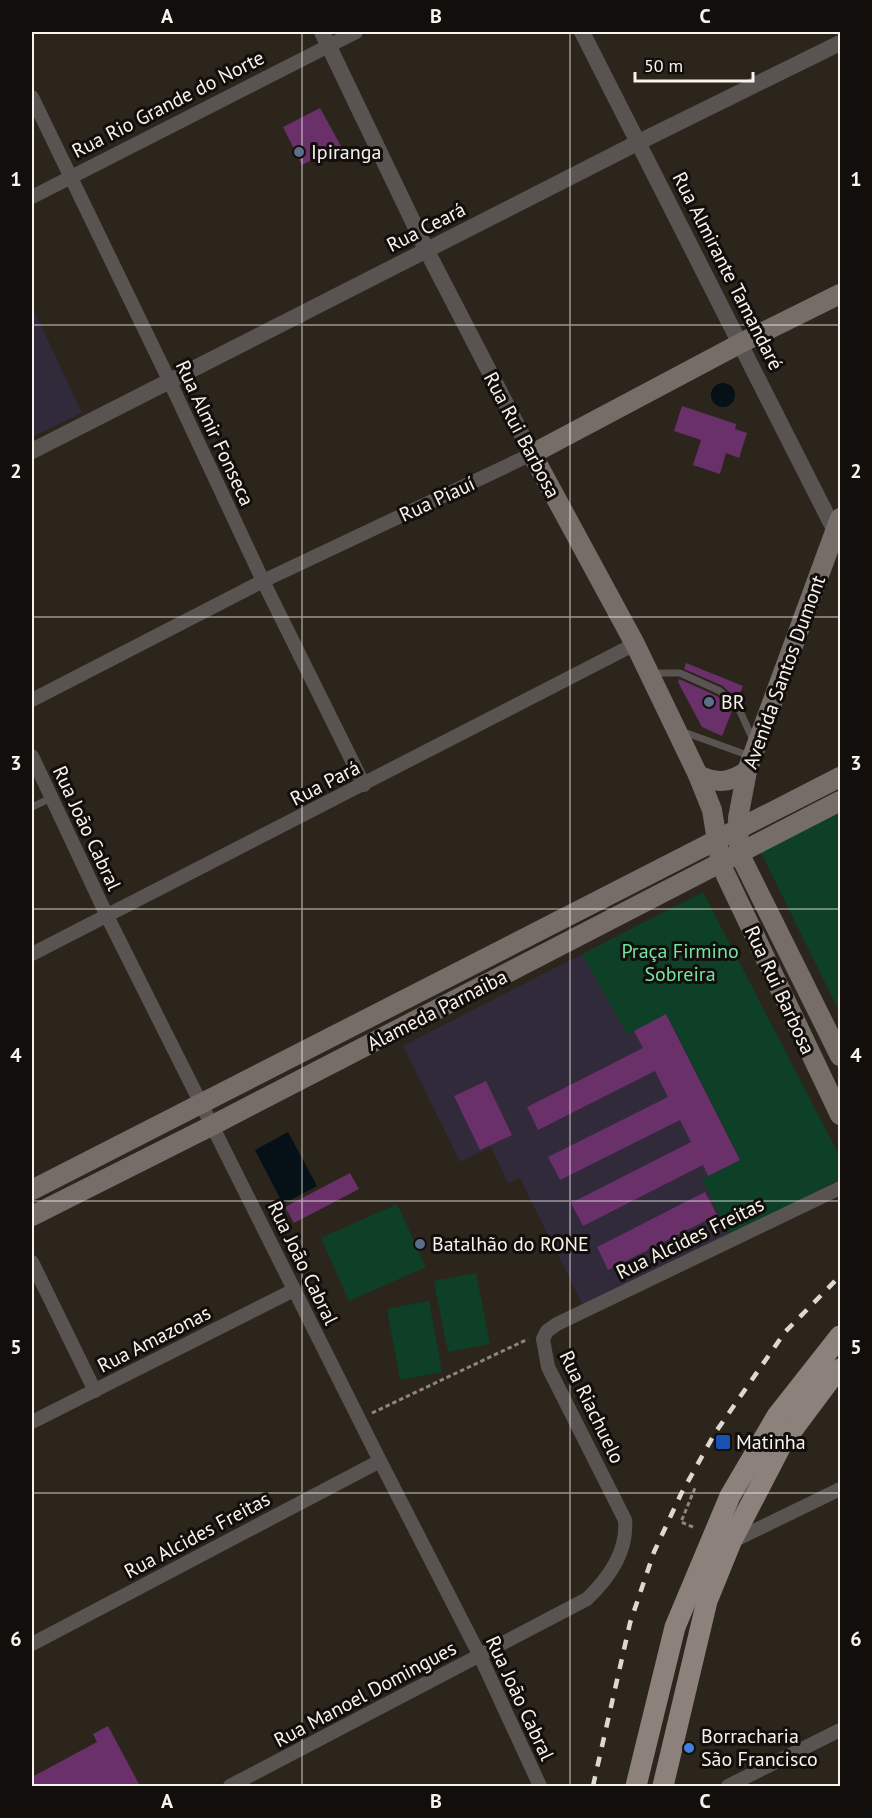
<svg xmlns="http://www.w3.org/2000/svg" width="872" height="1818" font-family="'PT Sans',sans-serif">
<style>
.education{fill:#302a3a}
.green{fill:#0d4026}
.water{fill:#051017}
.building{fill:#6a306a}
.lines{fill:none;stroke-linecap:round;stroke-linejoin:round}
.path{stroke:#8c867f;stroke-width:3;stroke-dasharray:4.5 3;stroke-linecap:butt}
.service{stroke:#595451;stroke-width:7}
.minor{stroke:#595451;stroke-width:14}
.tertiary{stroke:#595451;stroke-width:16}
.secondary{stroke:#766d69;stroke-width:20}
.primary{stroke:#8c817b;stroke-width:21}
.rail{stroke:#ddd8d2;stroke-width:4.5;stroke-dasharray:10 10;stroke-linecap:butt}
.grid{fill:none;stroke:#f8f3ed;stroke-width:1.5;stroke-opacity:0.55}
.service-dot{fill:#5c6f8a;stroke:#120e0b;stroke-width:2}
.transit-dot{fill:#1a4fb4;stroke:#120e0b;stroke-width:2}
.shop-dot{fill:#3f7fe0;stroke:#120e0b;stroke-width:2}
.labels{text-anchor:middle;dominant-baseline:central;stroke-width:6;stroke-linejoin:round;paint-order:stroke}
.street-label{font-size:20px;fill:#f8f3ed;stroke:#120e0b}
.poi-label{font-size:20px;fill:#f8f3ed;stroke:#120e0b;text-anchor:start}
.park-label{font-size:20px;fill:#72e6a2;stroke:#120e0b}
.neatline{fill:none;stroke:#f8f3ed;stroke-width:2}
.grid-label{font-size:20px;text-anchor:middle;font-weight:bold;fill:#f8f3ed}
</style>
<rect width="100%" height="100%" fill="#2c251c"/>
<!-- education -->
<g class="education">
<path d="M32,306l50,107 -50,24z"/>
<path d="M582,954l45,80 39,-20 74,146 -38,19 28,57 -147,70 -63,-128 -12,5 -17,-36 -31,15 -57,-116z"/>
</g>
<!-- green -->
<g class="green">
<path d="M840,811v202l-80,-162z"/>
<path d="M703,892l137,265v22l-110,57 -28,-57 38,-20 -73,-144 -40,19 -45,-80z"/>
<path d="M397,1204l29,63 -77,34 -28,-63z"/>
<path d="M476,1273l14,71 -42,8 -14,-71z"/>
<path d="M429,1301l13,71 -42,8 -13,-71z"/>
</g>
<!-- water -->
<g class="water">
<circle cx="723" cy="395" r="12"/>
<path d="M288,1132l29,54 -34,18 -28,-54z"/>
</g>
<!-- building -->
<g class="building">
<path d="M320,108l21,38 -39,19 -19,-38z"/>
<path d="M682,406l54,18 -1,5 12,4 -8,25 -13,-5 -6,21 -27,-9 8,-25 -27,-9z"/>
<path d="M686,663l57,23 -6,14 -14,-14 -39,-17z"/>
<path d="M679,679l38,17 15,15 -10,25 -20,-9 -24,-45z"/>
<path d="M666,1014l74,146 -32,16 -5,-11 -120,61 -12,-23 120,-61 -11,-22 -120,60 -12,-23 120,-60 -13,-26 -117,59 -11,-23 116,-59 -9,-17z"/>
<path d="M486,1081l26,54 -32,15 -26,-54z"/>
<path d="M350,1173l9,16 -65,34 -9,-16z"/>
<path d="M705,1192l12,23 -109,55 -11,-23z"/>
<path d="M108,1726l32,60h-108v-9l65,-35 -4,-8z"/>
</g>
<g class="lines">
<!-- path -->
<g class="path">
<path d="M372,1413l156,-74"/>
<path d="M693,1527l-12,-5 14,-34"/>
</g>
<!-- service -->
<g class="service">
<path d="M651,673h29l40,18 20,20 13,29"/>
<path d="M681,731l69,25"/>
<path d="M32,807l19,-9"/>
</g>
<!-- minor -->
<g class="minor">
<path d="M32,97l137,283 94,201 101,204"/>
<path d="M32,197l324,-165"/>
<path d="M32,700l231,-119 269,-127"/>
<path d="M32,756l75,160 273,545 100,195 60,130"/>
<path d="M32,954l603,-310"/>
<path d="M32,1262l63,129"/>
<path d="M32,1422l262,-132"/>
<path d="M731,1542l109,-53"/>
<path d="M32,1644l348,-183"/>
<path d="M230,1786l357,-187c22,-21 41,-47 38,-79l-77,-153 -5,-28 4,-8 10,-7 283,-136"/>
<path d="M728,1786l112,-56"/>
</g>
<!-- tertiary -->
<g class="tertiary">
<path d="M322,32l105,219 105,203"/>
<path d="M582,32l253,499"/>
<path d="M32,451l607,-309 201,-99"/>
</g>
<!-- secondary -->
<g class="secondary">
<path d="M840,294l-99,49 -209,111 103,190 63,131 14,35 9,55 119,250"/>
<path d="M840,518l-93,253 -9,47 1,35 101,203"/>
<path d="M698,775c18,9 32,8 49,-4"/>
<path d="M32,1190l808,-413"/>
<path d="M32,1216l181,-91 627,-324"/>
</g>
<!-- primary -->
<g class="primary">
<path d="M636,1786l39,-159 55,-131 47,-80 63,-80"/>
<path d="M663,1786l44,-185 24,-59 51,-98 50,-67 8,-8"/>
</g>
<!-- rail -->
<path class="rail" d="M593,1786l37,-163 24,-71 27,-58 34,-61 70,-101 55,-56"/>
</g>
<!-- grid -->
<path class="grid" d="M302,32v1754M570,32v1754M32,325h808M32,617h808M32,909h808M32,1201h808M32,1493h808"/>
<!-- markers -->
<g class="service-dot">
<circle cx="299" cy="152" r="6"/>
<circle cx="709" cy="702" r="6"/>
<circle cx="420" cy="1244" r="6"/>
</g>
<rect class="transit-dot" x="715" y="1434" width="16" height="16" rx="3"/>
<circle class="shop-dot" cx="689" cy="1748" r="6"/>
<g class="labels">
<!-- street labels -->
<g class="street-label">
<text transform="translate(168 104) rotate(-27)">Rua Rio Grande do Norte</text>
<text transform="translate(426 227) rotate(-27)">Rua Ceará</text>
<text transform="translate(728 271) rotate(63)">Rua Almirante Tamandaré</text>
<text transform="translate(215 433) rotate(65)">Rua Almir Fonseca</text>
<text transform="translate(522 435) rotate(62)">Rua Rui Barbosa</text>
<text transform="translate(437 499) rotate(-25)">Rua Piauí</text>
<text transform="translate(784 672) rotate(-70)">Avenida Santos Dumont</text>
<text transform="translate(325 783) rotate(-27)">Rua Pará</text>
<text transform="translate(87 828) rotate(65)">Rua João Cabral</text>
<text transform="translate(780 990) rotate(65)">Rua Rui Barbosa</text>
<text transform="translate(437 1010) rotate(-27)">Alameda Parnaiba</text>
<text transform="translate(690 1238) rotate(-26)">Rua Alcides Freitas</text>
<text transform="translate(303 1263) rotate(64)">Rua João Cabral</text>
<text transform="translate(154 1339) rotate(-27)">Rua Amazonas</text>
<text transform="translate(592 1407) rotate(64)">Rua Riachuelo</text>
<text transform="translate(197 1535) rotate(-28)">Rua Alcides Freitas</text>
<text transform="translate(365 1694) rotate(-28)">Rua Manoel Domingues</text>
<text transform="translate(520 1698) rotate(65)">Rua João Cabral</text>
</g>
<!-- poi labels -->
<g class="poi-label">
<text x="311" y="152">Ipiranga</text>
<text x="721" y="702">BR</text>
<text x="432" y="1244">Batalhão do RONE</text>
<text x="736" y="1442">Matinha</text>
<text x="701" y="1736">Borracharia<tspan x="701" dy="23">São Francisco</tspan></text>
</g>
<!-- park labels -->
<g class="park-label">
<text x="680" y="951">Praça Firmino<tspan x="680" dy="23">Sobreira</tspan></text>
</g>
</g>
<!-- border -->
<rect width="872" height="1818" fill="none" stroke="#120e0b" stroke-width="66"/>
<!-- scale -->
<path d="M635 72v9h118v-9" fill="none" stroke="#f8f3ed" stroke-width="3"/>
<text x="644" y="72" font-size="18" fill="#f8f3ed" stroke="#120e0b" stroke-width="4.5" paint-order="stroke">50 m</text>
<rect x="33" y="33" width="806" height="1752" class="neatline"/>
<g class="grid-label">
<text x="167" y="23">A</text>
<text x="436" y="23">B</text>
<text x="705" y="23">C</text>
<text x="16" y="186">1</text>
<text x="856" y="186">1</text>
<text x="16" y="478">2</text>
<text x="856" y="478">2</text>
<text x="16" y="770">3</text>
<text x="856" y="770">3</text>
<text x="16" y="1062">4</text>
<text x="856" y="1062">4</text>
<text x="16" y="1354">5</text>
<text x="856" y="1354">5</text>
<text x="16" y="1646">6</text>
<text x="856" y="1646">6</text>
<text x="167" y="1808">A</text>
<text x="436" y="1808">B</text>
<text x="705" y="1808">C</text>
</g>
</svg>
